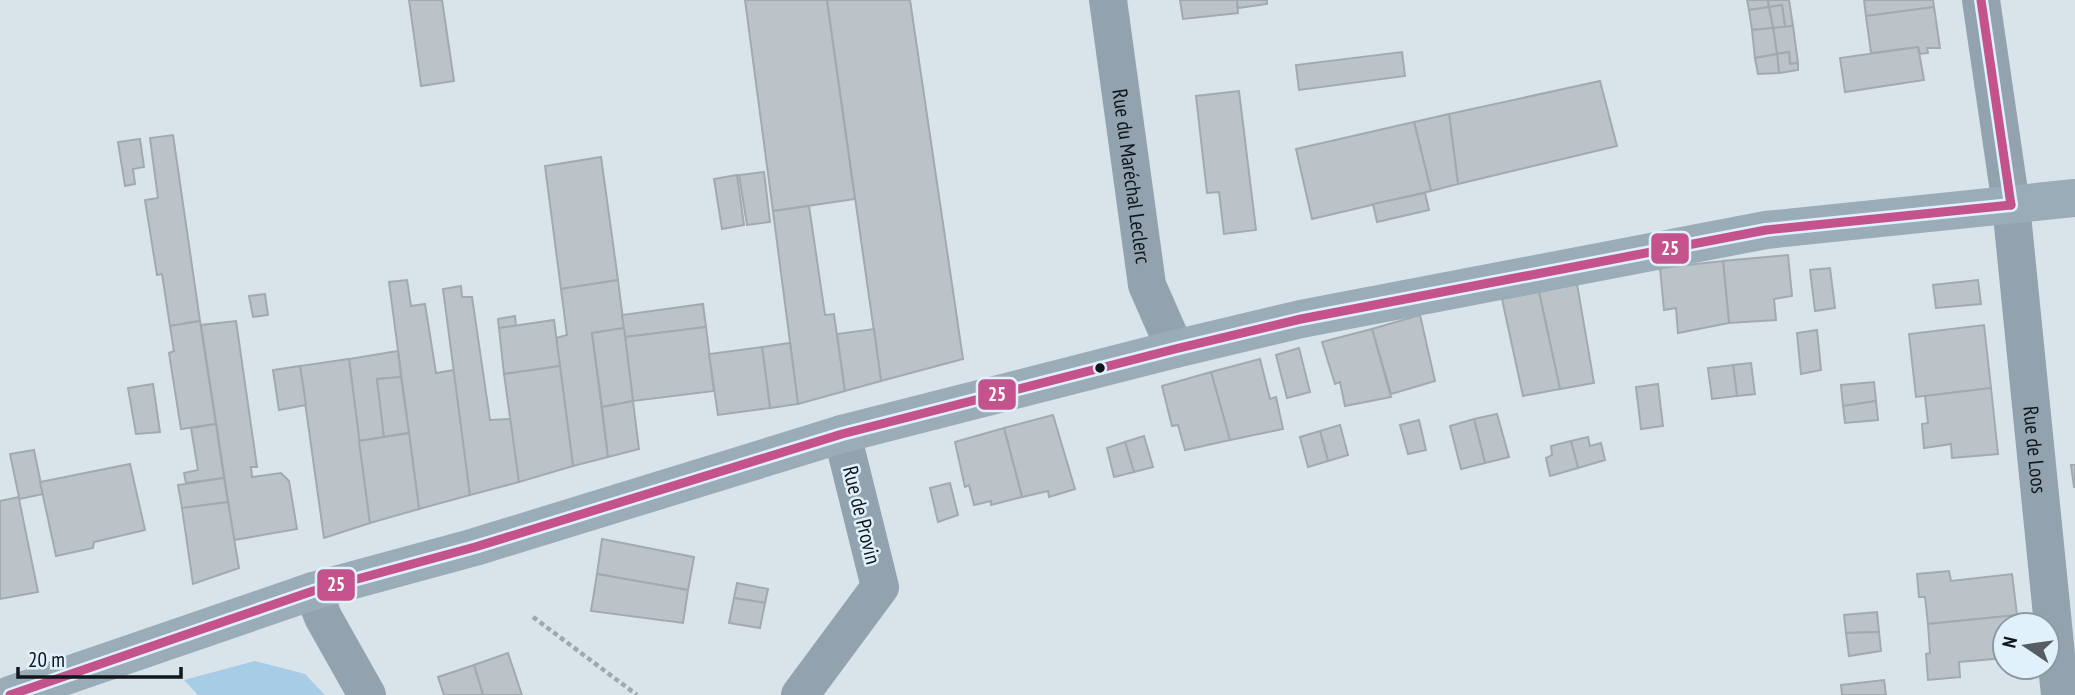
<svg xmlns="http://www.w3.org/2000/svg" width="2075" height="695" font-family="'PT Sans Narrow',sans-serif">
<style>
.green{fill:#a6cce6}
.building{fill:#bbc3c9;stroke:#a2aaaf;stroke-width:2}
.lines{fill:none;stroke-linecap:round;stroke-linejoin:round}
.path{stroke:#9da8b1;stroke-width:4.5;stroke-dasharray:5 3.5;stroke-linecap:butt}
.street{stroke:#92a3af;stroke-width:38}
.secondary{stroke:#9aacb7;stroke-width:38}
.bus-1-casing{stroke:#e1f1fc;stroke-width:14}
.bus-1{stroke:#c4538d;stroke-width:9}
.bus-dot{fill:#10171c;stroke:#e1f1fc;stroke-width:2.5}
.labels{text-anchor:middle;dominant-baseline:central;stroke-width:5;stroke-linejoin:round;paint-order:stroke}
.street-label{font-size:21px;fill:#10171c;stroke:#e1f1fc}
.line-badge{stroke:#e1f1fc;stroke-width:2.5}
.badge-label{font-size:19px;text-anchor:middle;font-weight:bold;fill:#fff}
</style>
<rect width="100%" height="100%" fill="#d9e3ea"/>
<!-- green -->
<path class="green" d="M255,661l50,13 20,21h-127l-14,-15z"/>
<!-- building -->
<g class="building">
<path d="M409,0h33l12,81 -33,5z"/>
<path d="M745,0h82l28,199 -82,12z"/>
<path d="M827,0h83l53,359 -82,22z"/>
<path d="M1180,0h57l1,13 -55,6z"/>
<path d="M1237,0h30v4l-29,4z"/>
<path d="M1747,0h21l1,7 -20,3z"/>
<path d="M1768,0h21l4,26 -8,1 -3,-22 -13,2z"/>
<path d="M1864,0h69l1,7 -68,9z"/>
<path d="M1782,5l3,22 -12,1 -4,-21z"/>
<path d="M1769,7l4,21 -21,2 -3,-20z"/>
<path d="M1934,7l6,41h-13l1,5 -8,1 -2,-7 -47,6 -5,-37z"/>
<path d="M1793,26l5,37 -8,1 -1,-12 -12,2 -4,-26z"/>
<path d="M1773,28l4,26 -22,4 -3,-28z"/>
<path d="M1918,47l6,33 -79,12 -5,-34z"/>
<path d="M1402,52l3,24 -106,14 -3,-25z"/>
<path d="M1789,52l1,12 8,-1v7l-19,3 -2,-19z"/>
<path d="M1777,54l2,19 -21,1 -3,-16z"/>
<path d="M1600,81l17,65 -159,38 -9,-70z"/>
<path d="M1239,91l17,139 -32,4 -5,-42 -12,1 -11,-97z"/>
<path d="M1449,114l9,70 -27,7 -17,-69z"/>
<path d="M1414,122l17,69 -119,28 -16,-70z"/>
<path d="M173,135l27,186 -30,5 -8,-52 -5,1 -12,-75 13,-2 -8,-60z"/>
<path d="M140,139l4,28 -11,2 2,15 -10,2 -7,-44z"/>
<path d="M601,157l17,123 -57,9 -16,-123z"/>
<path d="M764,172l6,50 -23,3 -8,-50z"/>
<path d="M737,175l7,50 -22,4 -8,-50z"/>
<path d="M1425,193l4,17 -52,12 -4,-18z"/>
<path d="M809,206l16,109 9,-1 11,77 -47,13 -25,-193z"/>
<path d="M1788,255l4,41 -18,3 2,21 -47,3 -6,-62z"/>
<path d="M1723,261l6,62 -51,10 -2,-25 -12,2 -4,-42z"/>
<path d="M1830,268l5,40 -20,3 -5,-41z"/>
<path d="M407,280l4,26 14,-2 11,69 18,-3 16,125 -51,14 -30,-227z"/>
<path d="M618,280l6,48 -32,5 16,124 -35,9 -17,-128 11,-3 -6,-46z"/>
<path d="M1978,280l3,24 -45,4 -3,-23z"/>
<path d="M1577,284l17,99 -34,6 -21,-97z"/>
<path d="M461,286l1,11h10l18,123 21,-1 8,63 -49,13 -27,-206z"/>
<path d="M1539,292l21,97 -37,7 -21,-97z"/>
<path d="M265,294l3,21 -15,2 -4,-21z"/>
<path d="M703,304l3,23 -81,10 -3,-22z"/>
<path d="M1420,315l15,66 -44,13 -19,-65z"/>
<path d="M515,316l1,10 -17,2 -1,-9z"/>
<path d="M554,320l6,46 -56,8 -5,-46z"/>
<path d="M200,321l16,103 -35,5 -12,-76 5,-2 -4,-25z"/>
<path d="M236,321l21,146h-6l1,10 29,-4 8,8 8,48 -63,11 -33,-215z"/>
<path d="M1984,325l7,63 -75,9 -7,-63z"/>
<path d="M706,327l8,64 -81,10 -8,-64z"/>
<path d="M624,328l9,73 -31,6 -10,-74z"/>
<path d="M874,329l7,52 -36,10 -8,-57z"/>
<path d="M1372,329l19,68 -46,9 -5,-24 -5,2 -13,-42z"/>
<path d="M1817,330l4,40 -20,4 -4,-41z"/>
<path d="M790,343l8,61 -28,4 -8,-61z"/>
<path d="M762,347l8,61 -52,7 -9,-61z"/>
<path d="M1299,348l11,44 -23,6 -11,-43z"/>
<path d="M398,351l3,26 -24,2 7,58 -25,4 -10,-82z"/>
<path d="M349,359l21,164 -46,15 -24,-172z"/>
<path d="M1260,359l10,40 6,-2 7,32 -53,11 -19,-68z"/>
<path d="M1751,363l4,31 -18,2 -4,-31z"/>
<path d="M1733,365l4,31 -25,3 -4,-31z"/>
<path d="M300,366l6,39 -27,5 -6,-40z"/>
<path d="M560,366l13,100 -54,16 -15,-108z"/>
<path d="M1211,372l19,68 -45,10 -7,-25 -6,1 -10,-40z"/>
<path d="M401,377l8,56 -25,4 -7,-58z"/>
<path d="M1874,382l2,19 -33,5 -2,-21z"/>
<path d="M153,384l7,48 -24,2 -8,-46z"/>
<path d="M1658,384l5,42 -22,3 -5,-42z"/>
<path d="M1991,388l7,66 -46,4 -1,-14 -27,4 -2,-24 6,-1 -3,-27z"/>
<path d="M633,401l6,48 -31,8 -6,-50z"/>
<path d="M1876,401l2,19 -33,3 -2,-17z"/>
<path d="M1497,414l12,43 -24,6 -11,-44z"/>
<path d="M1053,415l22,74 -26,8 -1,-6 -26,6 -18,-69z"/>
<path d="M1474,419l11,44 -24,6 -11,-43z"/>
<path d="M1419,420l7,30 -18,4 -8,-29z"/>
<path d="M216,424l8,54 -38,5 -2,-10 14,-3 -7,-42z"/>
<path d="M1340,425l8,30 -20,6 -8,-30z"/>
<path d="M1004,428l18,69 -31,8v-4l-17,4 -5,-20 -4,2 -10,-45z"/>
<path d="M1320,431l8,30 -20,6 -8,-30z"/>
<path d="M409,433l10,76 -49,14 -11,-82z"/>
<path d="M1144,436l9,31 -19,5 -9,-30z"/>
<path d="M1588,437l2,9 11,-3 4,17 -27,8 -7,-27z"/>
<path d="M1571,441l7,27 -28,8 -4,-18 6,-3 -1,-9z"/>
<path d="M1125,442l9,30 -20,5 -7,-29z"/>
<path d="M34,450l9,44 -24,5 19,93 -38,7v-98l19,-4 -9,-43z"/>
<path d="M130,464l15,66 -51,12 -1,6 -37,8 -16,-74z"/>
<path d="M2071,465h4v22h-1z"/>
<path d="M224,478l4,24 -46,6 -4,-23z"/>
<path d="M950,483l8,32 -20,7 -8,-34z"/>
<path d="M228,502l11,66 -46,16 -11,-76z"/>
<path d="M602,539l92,18 -6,33 -91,-16z"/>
<path d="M1949,571l2,10 61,-7 5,41 -89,9 -3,-27h-6l-2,-23z"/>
<path d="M597,574l91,16 -5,33 -92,-12z"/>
<path d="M737,583l31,6 -3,14 -31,-5z"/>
<path d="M734,598l31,5 -5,25 -31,-5z"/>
<path d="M1877,612l2,20 -33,1 -2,-18z"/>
<path d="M2017,615l1,10h-13v33l-46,4 1,15 -32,3 -2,-26 4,-1 -2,-29z"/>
<path d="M1879,632l2,19 -32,5 -3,-23z"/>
<path d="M508,653l14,42h-39l-9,-30z"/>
<path d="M474,665l9,30h-39l-6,-18z"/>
<path d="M1884,680l2,15h-44l-1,-10z"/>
</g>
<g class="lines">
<!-- path -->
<path class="path" d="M533,617l104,78"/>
<!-- street -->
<g class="street">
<path id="s1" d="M1108,0l39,285 28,64"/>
<path id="s2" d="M1981,0l30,205 49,490"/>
<path d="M313,591l10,26 44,78"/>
<path d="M800,695l80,-108 -38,-153"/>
</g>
<!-- secondary -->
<path class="secondary" d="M10,695l303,-104 162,-44 367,-113 333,-85 126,-30 465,-89 309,-32"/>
<!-- bus-1 casing -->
<g class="bus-1-casing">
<g id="bus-1">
<path d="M1981,0l30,205"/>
<path d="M10,695l303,-104 162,-44 367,-113 333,-85 126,-30 465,-89 245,-25"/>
</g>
</g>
<!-- bus-1 -->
<use href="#bus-1" class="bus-1"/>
</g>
<!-- markers -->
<circle class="bus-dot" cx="1100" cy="368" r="6"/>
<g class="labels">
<!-- street labels -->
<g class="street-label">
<text stroke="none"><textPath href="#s1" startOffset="178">Rue du Maréchal Leclerc</textPath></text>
<text stroke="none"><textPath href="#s2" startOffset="453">Rue de Loos</textPath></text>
<text transform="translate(862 515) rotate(76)">Rue de Provin</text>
</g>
</g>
<g class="line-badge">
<rect x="1650" y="232" width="40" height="33" rx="7" fill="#c4538d"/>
<rect x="977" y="378" width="40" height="33" rx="7" fill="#c4538d"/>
<rect x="316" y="568" width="40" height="34" rx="7" fill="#c4538d"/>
</g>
<g class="badge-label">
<text x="1670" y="255">25</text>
<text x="997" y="401">25</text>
<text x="336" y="591">25</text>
</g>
<!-- north arrow -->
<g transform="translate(2026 646) rotate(283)"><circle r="33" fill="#e1f1fc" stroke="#8d9aa2" stroke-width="2"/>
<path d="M0-5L12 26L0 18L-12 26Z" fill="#565e64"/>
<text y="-10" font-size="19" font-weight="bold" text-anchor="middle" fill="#10171c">N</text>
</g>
<!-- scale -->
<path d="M18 667v10h163v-10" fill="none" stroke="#10171c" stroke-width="3.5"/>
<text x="28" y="667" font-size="21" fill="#10171c" stroke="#e1f1fc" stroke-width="5" paint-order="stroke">20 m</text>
</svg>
